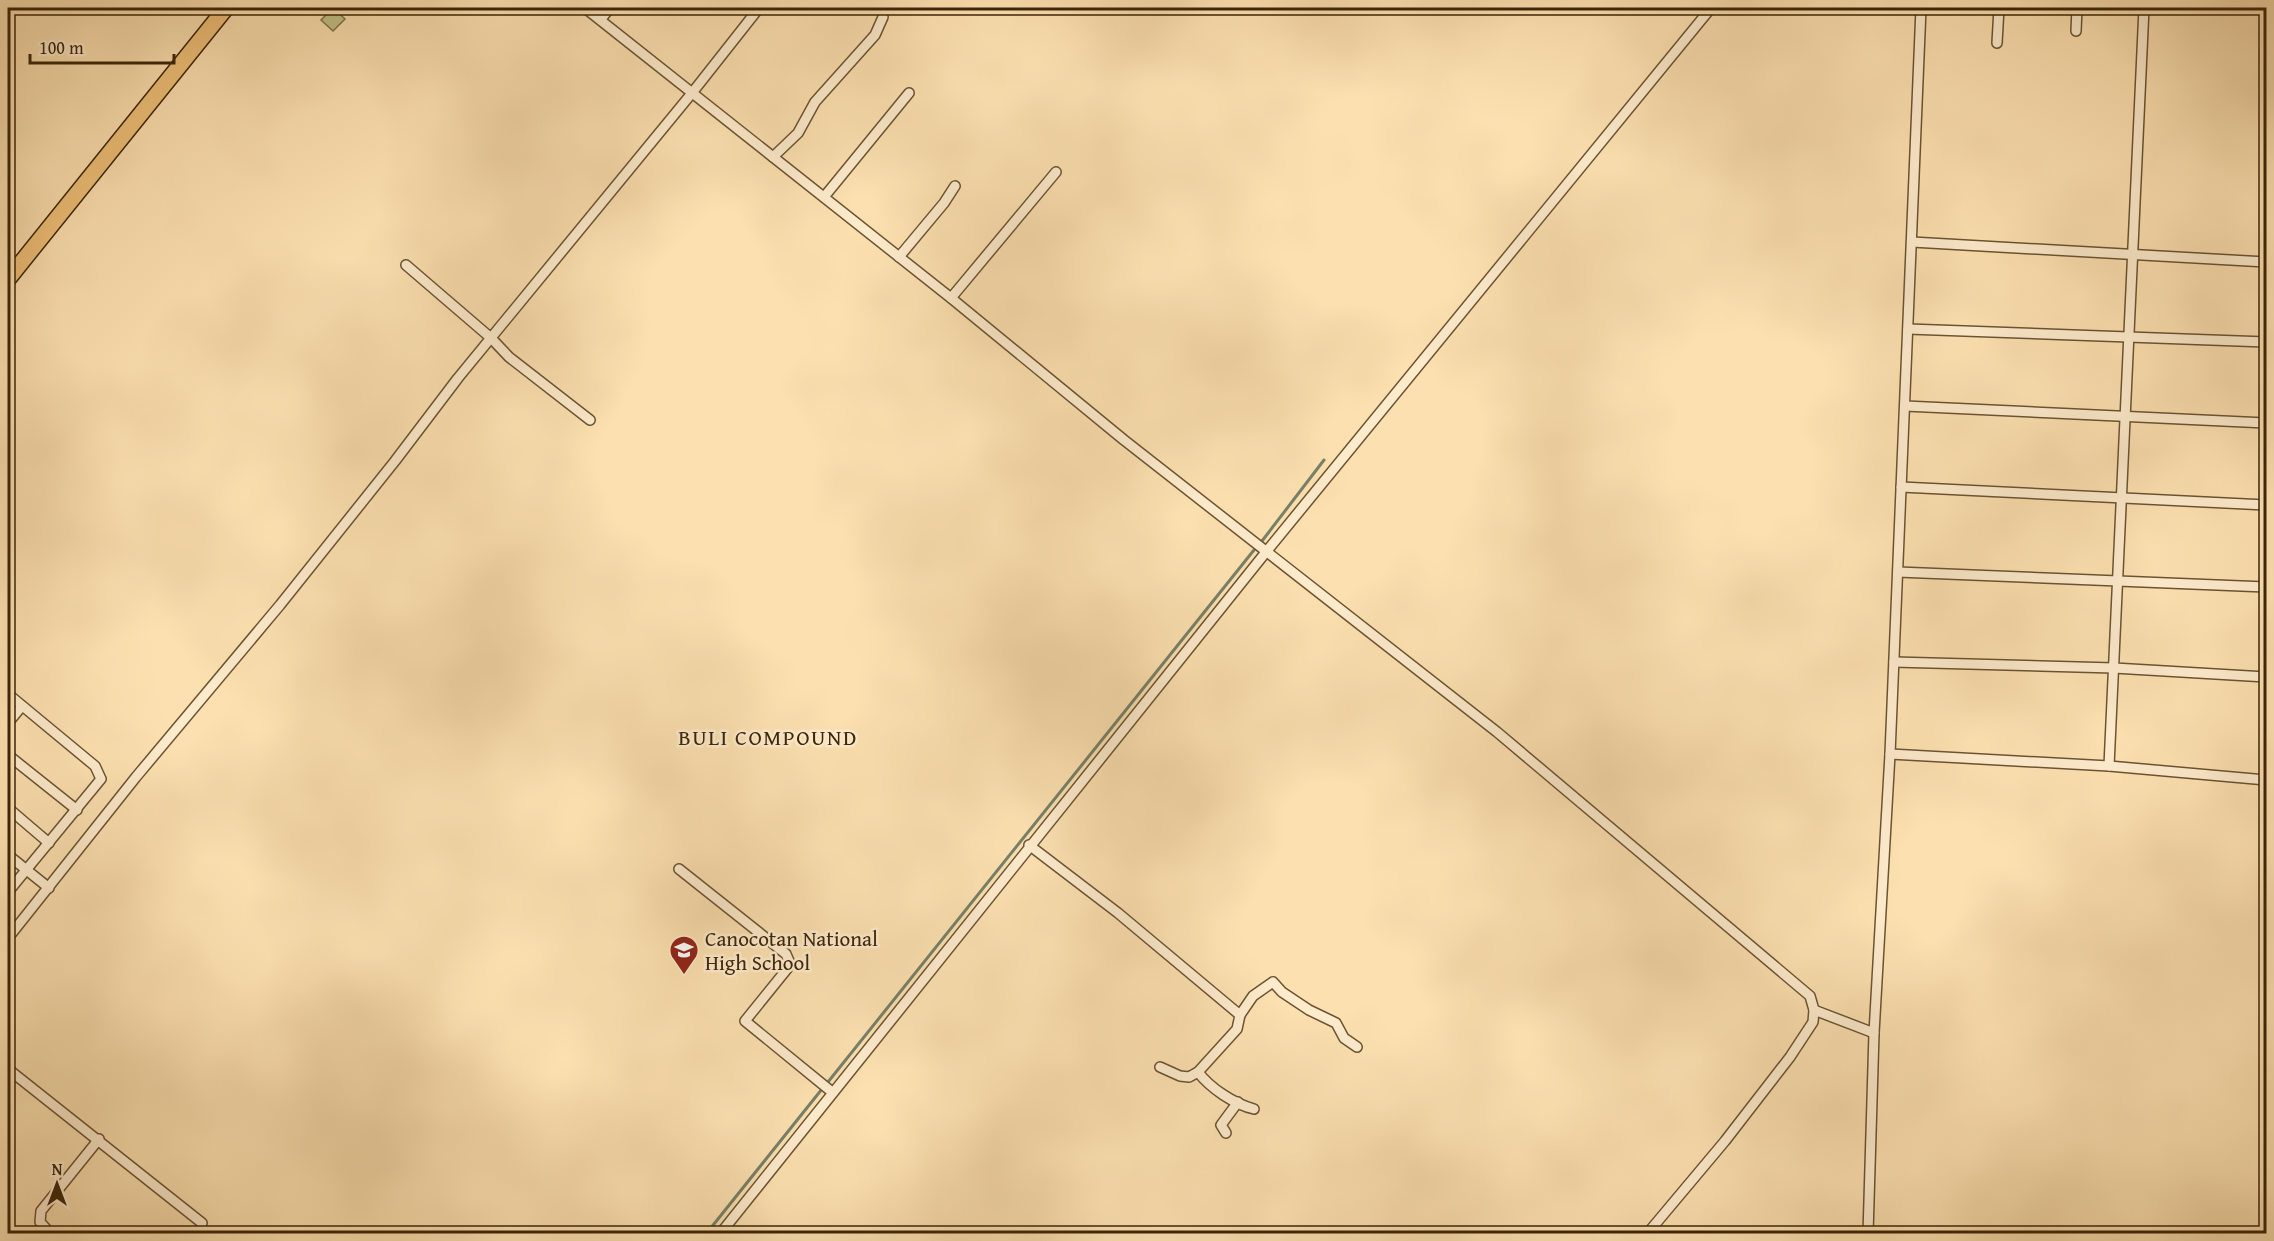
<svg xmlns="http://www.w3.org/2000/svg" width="2274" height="1241" font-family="'Gentium Book Plus',serif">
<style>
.green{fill:#c3c188;stroke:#7f7348;stroke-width:1.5}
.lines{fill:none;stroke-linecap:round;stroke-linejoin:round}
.stream{stroke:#788068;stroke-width:3}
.minor-casing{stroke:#6b5432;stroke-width:12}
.trunk-casing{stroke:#3b2508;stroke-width:18}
.minor{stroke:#fdebcc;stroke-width:9}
.trunk{stroke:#eec078;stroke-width:15}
.labels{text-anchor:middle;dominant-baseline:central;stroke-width:5;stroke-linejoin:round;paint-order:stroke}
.poi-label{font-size:21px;fill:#3b2508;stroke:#fdebcc;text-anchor:start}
.neighbourhood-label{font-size:22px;letter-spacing:1.5px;fill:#3b2508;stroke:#fdebcc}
</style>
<rect width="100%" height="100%" fill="#fce0b0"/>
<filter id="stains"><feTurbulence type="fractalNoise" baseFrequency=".00333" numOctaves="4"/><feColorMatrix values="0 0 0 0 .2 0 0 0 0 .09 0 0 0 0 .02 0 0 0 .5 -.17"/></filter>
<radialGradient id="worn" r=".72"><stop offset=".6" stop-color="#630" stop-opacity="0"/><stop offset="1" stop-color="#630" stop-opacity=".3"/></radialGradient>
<!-- green -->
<path class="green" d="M333,8l12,11 -12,12 -12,-11z"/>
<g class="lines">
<!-- stream -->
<g class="stream">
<path d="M1262,541l62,-81"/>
<path d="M828,1082l426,-532"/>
<path d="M706,1234l116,-145"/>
</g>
<!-- minor casing -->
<g class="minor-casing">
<g id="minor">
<path d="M585,8l366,290 173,142 373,292 313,264 4,14 -1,12 -23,35 -65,84 -78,93"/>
<path d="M601,19l9,-11"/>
<path d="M2076,31l1,-23"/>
<path d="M1997,43l2,-35"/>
<path d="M773,157l25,-24 17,-31 60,-67 8,-18"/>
<path d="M824,197l85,-104"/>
<path d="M1912,242l354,20"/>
<path d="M899,257l45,-54 11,-17"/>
<path d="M406,265l85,73 18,19 81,63"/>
<path d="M951,298l105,-126"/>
<path d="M1908,329l358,13"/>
<path d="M1905,406l361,17"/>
<path d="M1901,487l365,18"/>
<path d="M1898,572l368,15"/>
<path d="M1894,662l220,6 152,9"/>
<path d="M8,694l87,72 6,13 -93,113"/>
<path d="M8,723l14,-17"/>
<path d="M1890,754l219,12 157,14"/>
<path d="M8,755l69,55"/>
<path d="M2109,766l35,-758"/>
<path d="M8,808l41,35"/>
<path d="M1029,845l89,68 122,102 -3,14 -39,43 -9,5 -9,-1 -20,-9"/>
<path d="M8,855l41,33"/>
<path d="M679,869l107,85 3,7 -2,8 -42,52 87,71"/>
<path d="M8,938l128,-161 144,-172 115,-144 63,-83 234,-285 67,-85"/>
<path d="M1814,1010l60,23"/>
<path d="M1240,1015l13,-19 20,-14 9,10 27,18 27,13 8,15 13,9"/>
<path d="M8,1069l194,154"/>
<path d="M1198,1072c12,16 36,32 56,37"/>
<path d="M1226,1133l-5,-8 17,-23"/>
<path d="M51,1234l-11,-12 1,-11 58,-72"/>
<path d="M720,1234l546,-682 445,-544"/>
<path d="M1868,1234l6,-201 16,-279 31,-746"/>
</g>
</g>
<!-- trunk casing -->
<g class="trunk-casing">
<path id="trunk" d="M8,279l218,-271"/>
</g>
<!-- minor -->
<use href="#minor" class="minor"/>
<!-- trunk -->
<use href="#trunk" class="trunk"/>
</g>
<!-- icons -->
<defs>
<g id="school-pin" transform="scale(1.5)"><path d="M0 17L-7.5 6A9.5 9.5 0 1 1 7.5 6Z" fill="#8f2418" stroke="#fdebcc"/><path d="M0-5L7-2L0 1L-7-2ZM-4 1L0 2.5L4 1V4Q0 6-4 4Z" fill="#fff"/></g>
</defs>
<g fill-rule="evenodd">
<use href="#school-pin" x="684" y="950"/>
</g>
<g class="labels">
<!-- poi labels -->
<g class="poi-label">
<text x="705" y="938">Canocotan National<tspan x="705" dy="24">High School</tspan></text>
</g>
<!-- neighbourhood labels -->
<g class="neighbourhood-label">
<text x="768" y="737">BULI COMPOUND</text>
</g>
</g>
<!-- margin -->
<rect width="2274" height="1241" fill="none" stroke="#fce0b0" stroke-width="30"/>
<rect x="9" y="9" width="2256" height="1223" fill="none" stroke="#3b2508" stroke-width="3"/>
<rect x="15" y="15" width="2244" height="1211" fill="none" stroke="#3b2508" stroke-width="1.5"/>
<!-- north arrow -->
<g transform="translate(57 1184)" stroke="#fdebcc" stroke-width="4.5" paint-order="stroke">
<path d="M0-4.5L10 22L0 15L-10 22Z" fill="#3b2508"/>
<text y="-9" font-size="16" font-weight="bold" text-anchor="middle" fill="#3b2508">N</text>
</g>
<!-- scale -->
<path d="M30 54v9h144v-9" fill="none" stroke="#3b2508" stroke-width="3"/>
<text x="39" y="54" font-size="18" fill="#3b2508" stroke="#fdebcc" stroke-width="4.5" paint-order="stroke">100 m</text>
<rect width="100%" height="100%" filter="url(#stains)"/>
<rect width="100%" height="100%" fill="url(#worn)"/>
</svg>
